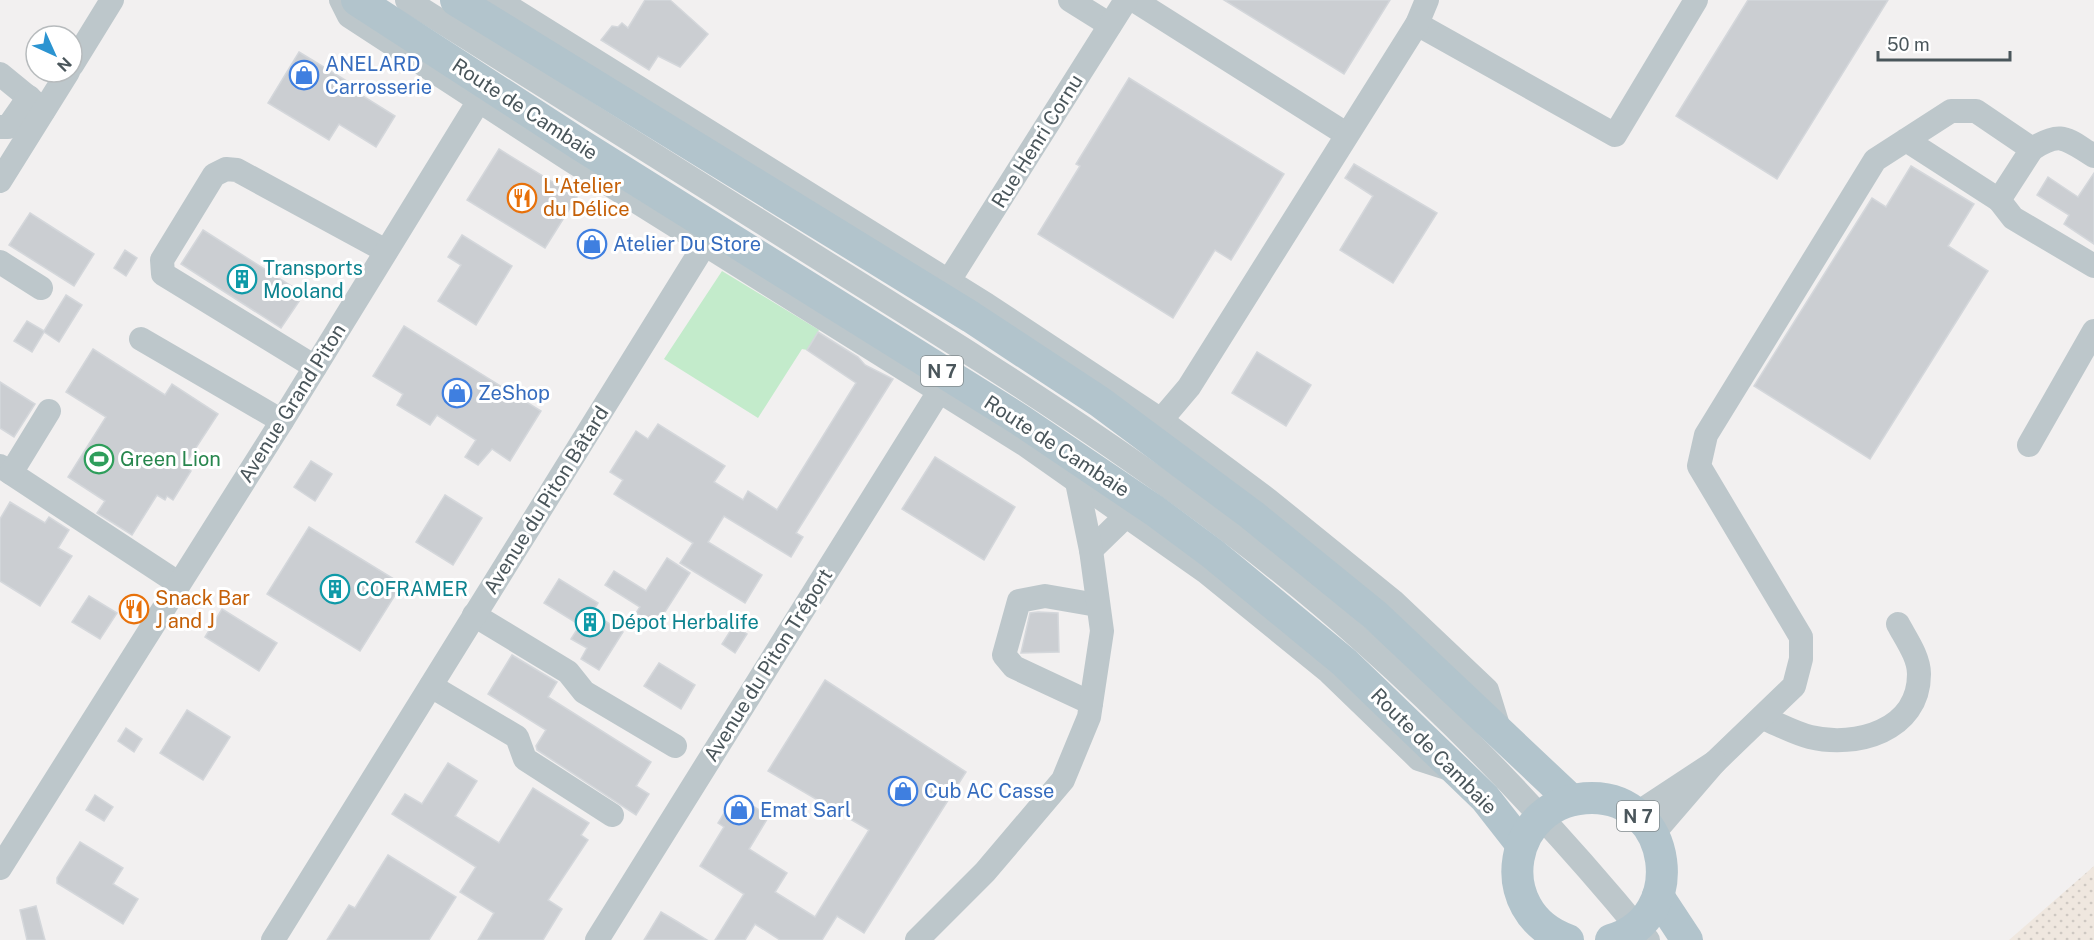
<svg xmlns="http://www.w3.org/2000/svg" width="2094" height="940" font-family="'Public Sans',sans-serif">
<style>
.green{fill:#c3ebcb}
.sand{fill:url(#sand-dots)}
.building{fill:#cbced2;stroke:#d4d7db;stroke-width:1.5}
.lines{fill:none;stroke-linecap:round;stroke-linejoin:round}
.minor{stroke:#bdc7cb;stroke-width:24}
.major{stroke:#b2c4cc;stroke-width:32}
.labels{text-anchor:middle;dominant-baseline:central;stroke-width:6;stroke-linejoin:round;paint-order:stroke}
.shield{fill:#fff;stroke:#80898c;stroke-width:1.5}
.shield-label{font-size:18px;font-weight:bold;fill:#4a565b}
.shop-label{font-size:20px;fill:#366cbe;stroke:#fff;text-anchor:start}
.street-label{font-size:20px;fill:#4a565b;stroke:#fff}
.food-label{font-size:20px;fill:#c56008;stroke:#fff;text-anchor:start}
.culture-label{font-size:20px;fill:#0d838f;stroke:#fff;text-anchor:start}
.leisure-label{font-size:20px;fill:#27864d;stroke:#fff;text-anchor:start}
</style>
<defs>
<pattern id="sand-dots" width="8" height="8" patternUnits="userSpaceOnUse" patternTransform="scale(1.5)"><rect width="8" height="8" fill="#efe7df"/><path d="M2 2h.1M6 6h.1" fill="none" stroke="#cec8c2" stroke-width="1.8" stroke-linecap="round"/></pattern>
</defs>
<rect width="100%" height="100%" fill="#f2f0f0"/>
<!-- green -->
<path class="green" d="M722,271l97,59 -12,20 -5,-1 -44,69 -94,-59z"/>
<!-- sand -->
<path class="sand" d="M2094,866v74h-85z"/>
<!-- building -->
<g class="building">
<path d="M645,0h25l38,34 -28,33 -22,-11 -9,14 -48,-30 11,-14 6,1 4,-4 6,5z"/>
<path d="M1224,0h166l-46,74z"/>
<path d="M1748,0h140l-111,179 -101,-63z"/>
<path d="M299,52l61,37 -2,4 37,23 -19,31 -37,-23 -10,16 -61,-37z"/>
<path d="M1129,78l155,96 -53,86 -16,-10 -42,68 -135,-84 42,-68 -4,-2z"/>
<path d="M499,149l78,48 -32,51 -78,-48z"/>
<path d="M1354,164l83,49 -44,70 -53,-33 33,-54 -28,-18z"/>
<path d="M1911,166l63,38 -26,42 40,25 -118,188 -116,-73 118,-188 14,9z"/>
<path d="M2094,173v71l-30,-20 5,-9 -32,-20 11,-18 30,20z"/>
<path d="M30,213l64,41 -20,32 -65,-41z"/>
<path d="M203,230l101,64 -23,34 -100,-64z"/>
<path d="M462,235l50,31 -36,59 -38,-24 23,-36 -13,-8z"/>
<path d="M125,250l12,8 -11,18 -12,-8z"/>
<path d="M66,295l16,10 -23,37 -15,-10 -12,20 -18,-11 13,-20 17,10z"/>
<path d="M404,326l137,85 -31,50 -18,-12 -14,16 -13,-8 11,-17 -39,-25 -7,10 -33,-20 6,-11 -30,-18z"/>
<path d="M818,332l40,25 7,8 28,14 -97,154 7,4 -12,20 -67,-41 -16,26 54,33 -17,28 -65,-40 13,-20 -79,-49 9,-14 -13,-8 26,-41 12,8 10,-15 67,42 -11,16 29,18 5,-9 29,19 79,-127 -49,-33z"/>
<path d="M93,349l72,46 7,-11 46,30 -34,52 7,5 -18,29 -6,-4 -2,4 -8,-5 -25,40 -35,-22 8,-12 -37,-24 38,-60 -40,-25z"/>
<path d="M1257,352l54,33 -25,41 -54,-33z"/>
<path d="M0,382l35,22 -21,33 -14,-9z"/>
<path d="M935,457l80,50 -31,53 -82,-51z"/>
<path d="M311,461l21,13 -17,27 -21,-14z"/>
<path d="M445,495l37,23 -29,47 -37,-23z"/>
<path d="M10,502l35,21 4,-6 20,13 -11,18 14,8 -32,50 -40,-25v-62z"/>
<path d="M309,527l93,57 -42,67 -93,-57z"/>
<path d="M667,558l23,15 -27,42 -3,-2 -7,11 -17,-11 4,-6 -35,-22 9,-14 32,20z"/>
<path d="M559,579l39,24 -6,10 31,19 -24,38 -18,-11 6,-11 -16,-9 9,-14 -36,-22z"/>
<path d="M89,596l28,17 -17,26 -28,-17z"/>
<path d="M222,609l55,34 -18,28 -54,-34z"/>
<path d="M1038,612l20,1 1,39 -38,1 9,-40z"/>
<path d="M734,625l13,9 -12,19 -13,-9z"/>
<path d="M512,655l45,27 -9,15 103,65 -15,24 13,8 -13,21 -99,-65 -1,-4 10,-16 -58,-36z"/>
<path d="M659,663l36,22 -14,24 -37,-23z"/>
<path d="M825,680l141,92 -102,161 -27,-17 -15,24h-42l-25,-16 -10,16h-30l29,-46 -44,-28 24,-39 -6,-4 17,-28 34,21 -20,33 38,24 -12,19 40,25 54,-87 -101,-59z"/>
<path d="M187,710l43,27 -27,43 -43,-27z"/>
<path d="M126,728l16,11 -8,13 -16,-11z"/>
<path d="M448,763l29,18 -22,35 44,27 34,-55 56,35 -8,12 7,5 -40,60 14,9 -19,31h-65l16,-27 -34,-21 16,-25 -84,-53 13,-20 17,10z"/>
<path d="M95,795l18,12 -9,14 -18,-11z"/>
<path d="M80,842l43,26 -10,16 25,15 -15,25 -66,-41v-5z"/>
<path d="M388,855l68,42 -27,43h-102l22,-35 6,3z"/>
<path d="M36,906l9,34h-18l-7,-30z"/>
<path d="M661,912l17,10 29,18h-63z"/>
</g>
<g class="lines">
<!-- minor -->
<g class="minor">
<path d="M341,0l8,16 221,144 454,284 182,128 123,100 90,87 37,12"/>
<path d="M407,0c146,92 293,184 440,276 179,112 361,226 519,368 102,91 195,190 282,296"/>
<path d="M498,0l489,305 174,115 106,79 126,102 94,89 13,42"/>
<path d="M1070,0l40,25"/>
<path d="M1134,0l212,134"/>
<path d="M1417,24l198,111 81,-135"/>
<path d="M72,65l40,-65"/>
<path d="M0,74l44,36"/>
<path d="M0,127h8l21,-30"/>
<path d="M2032,149c30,-19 34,-10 62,7"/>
<path d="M0,181l68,-109"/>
<path d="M1999,200l14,18 81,48"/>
<path d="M0,262l41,26"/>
<path d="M948,282l178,-282"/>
<path d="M141,339l141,82"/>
<path d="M315,367l-152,-93 -1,-14 52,-85 12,-6 11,1 149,81"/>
<path d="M1161,420l28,-33 228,-363 10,-24"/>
<path d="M2029,445l65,-114"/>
<path d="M0,466l178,117"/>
<path d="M11,473l38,-62"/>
<path d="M1091,550l36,-35"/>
<path d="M474,615l94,57 16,20 91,54"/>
<path d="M431,686l86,51 8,22 87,56"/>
<path d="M1091,703l-77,-36 -10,-12 15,-54 26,-5 52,9"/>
<path d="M1763,718c15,6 31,15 47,19 46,11 109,-6 109,-63 0,-17 -13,-35 -21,-50"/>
<path d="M1715,762l79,-76 7,-27v-22l-102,-171 7,-31 169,-275 76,-49h25l56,38 -33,51 -93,-60"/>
<path d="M1636,814l79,-52 -62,72"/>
<path d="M0,868l282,-447 198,-322"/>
<path d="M273,940l432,-696"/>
<path d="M597,940l343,-550"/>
<path d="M917,940l68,-68 78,-92 26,-63 13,-86 -11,-81 -14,-68"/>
</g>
<!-- major -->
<g class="major">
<path d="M357,0l222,144 441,276 135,91 58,43 131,108 141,136 36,46"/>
<path d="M456,0l515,317 129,85 152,113 123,100 196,185"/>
<path d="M1658,896l29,44"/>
<path d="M1568,940c-80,-28 -60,-142 24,-142 81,0 97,120 19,142"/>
</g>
</g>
<!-- icons -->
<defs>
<g id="shop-ring" transform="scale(1.5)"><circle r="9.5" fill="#fff" stroke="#3f7fe0" stroke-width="1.5"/><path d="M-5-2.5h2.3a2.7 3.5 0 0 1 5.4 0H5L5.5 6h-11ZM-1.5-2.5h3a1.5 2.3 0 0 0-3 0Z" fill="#3f7fe0"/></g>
<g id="restaurant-ring" transform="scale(1.5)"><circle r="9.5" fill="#fff" stroke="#e8710a" stroke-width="1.5"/><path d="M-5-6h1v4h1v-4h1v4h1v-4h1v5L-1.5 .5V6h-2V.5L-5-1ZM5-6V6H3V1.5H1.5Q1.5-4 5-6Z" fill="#e8710a"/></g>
<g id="building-ring" transform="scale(1.5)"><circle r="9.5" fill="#fff" stroke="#0f9aa8" stroke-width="1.5"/><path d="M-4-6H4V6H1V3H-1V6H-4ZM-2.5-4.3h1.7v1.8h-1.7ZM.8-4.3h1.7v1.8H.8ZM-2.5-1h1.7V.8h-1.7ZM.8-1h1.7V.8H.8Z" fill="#0f9aa8"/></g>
<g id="stadium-ring" transform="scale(1.5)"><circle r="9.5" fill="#fff" stroke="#2e9e5b" stroke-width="1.5"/><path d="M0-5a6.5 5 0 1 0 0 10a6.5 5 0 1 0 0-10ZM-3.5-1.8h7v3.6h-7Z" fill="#2e9e5b"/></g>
</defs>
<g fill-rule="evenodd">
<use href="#shop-ring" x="304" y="75"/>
<use href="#restaurant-ring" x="522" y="198"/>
<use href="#shop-ring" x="592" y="244"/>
<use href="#building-ring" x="242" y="279"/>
<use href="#shop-ring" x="457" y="393"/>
<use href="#stadium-ring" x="99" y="459"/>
<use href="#building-ring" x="335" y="589"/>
<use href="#restaurant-ring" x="134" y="609"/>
<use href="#building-ring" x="590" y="622"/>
<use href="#shop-ring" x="903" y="791"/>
<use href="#shop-ring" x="739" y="810"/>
</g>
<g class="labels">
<!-- shield labels -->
<g class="shield">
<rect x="921" y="356" width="42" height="30" rx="4.5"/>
<rect x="1617" y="801" width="42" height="30" rx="4.5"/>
</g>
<g class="shield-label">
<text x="942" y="371">N 7</text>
<text x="1638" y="816">N 7</text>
</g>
<!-- shop labels -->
<g class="shop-label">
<text x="325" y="64">ANELARD<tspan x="325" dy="23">Carrosserie</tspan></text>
<text x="613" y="244">Atelier Du Store</text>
<text x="478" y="393">ZeShop</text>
<text x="924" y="791">Cub AC Casse</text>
<text x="760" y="810">Emat Sarl</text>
</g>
<!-- street labels -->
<g class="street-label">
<text transform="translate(525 109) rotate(33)">Route de Cambaie</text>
<text transform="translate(1037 141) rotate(-58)">Rue Henri Cornu</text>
<text transform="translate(292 403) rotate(-58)">Avenue Grand Piton</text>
<text transform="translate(1057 446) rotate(33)">Route de Cambaie</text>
<text transform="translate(546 500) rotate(-58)">Avenue du Piton Bâtard</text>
<text transform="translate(768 665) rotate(-58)">Avenue du Piton Tréport</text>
<text transform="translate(1434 751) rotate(45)">Route de Cambaie</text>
</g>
<!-- food labels -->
<g class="food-label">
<text x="543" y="186">L'Atelier<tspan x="543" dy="23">du Délice</tspan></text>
<text x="155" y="598">Snack Bar<tspan x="155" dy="23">J and J</tspan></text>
</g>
<!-- culture labels -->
<g class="culture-label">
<text x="263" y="268">Transports<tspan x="263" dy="23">Mooland</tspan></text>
<text x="356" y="589">COFRAMER</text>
<text x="611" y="622">Dépot Herbalife</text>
</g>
<!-- leisure labels -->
<g class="leisure-label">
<text x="120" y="459">Green Lion</text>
</g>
</g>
<!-- north arrow -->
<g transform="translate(54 54) rotate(135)"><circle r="28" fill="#ffffff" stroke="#b7bbbd" stroke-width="1.5"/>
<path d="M0-4.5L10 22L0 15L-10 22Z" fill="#2b94d1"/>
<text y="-9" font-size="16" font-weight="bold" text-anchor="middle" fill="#4a565b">N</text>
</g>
<!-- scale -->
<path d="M1878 51v9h132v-9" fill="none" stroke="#4a565b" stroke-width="3"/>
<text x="1887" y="51" font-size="18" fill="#4a565b" stroke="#ffffff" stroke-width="4.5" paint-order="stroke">50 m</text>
</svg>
